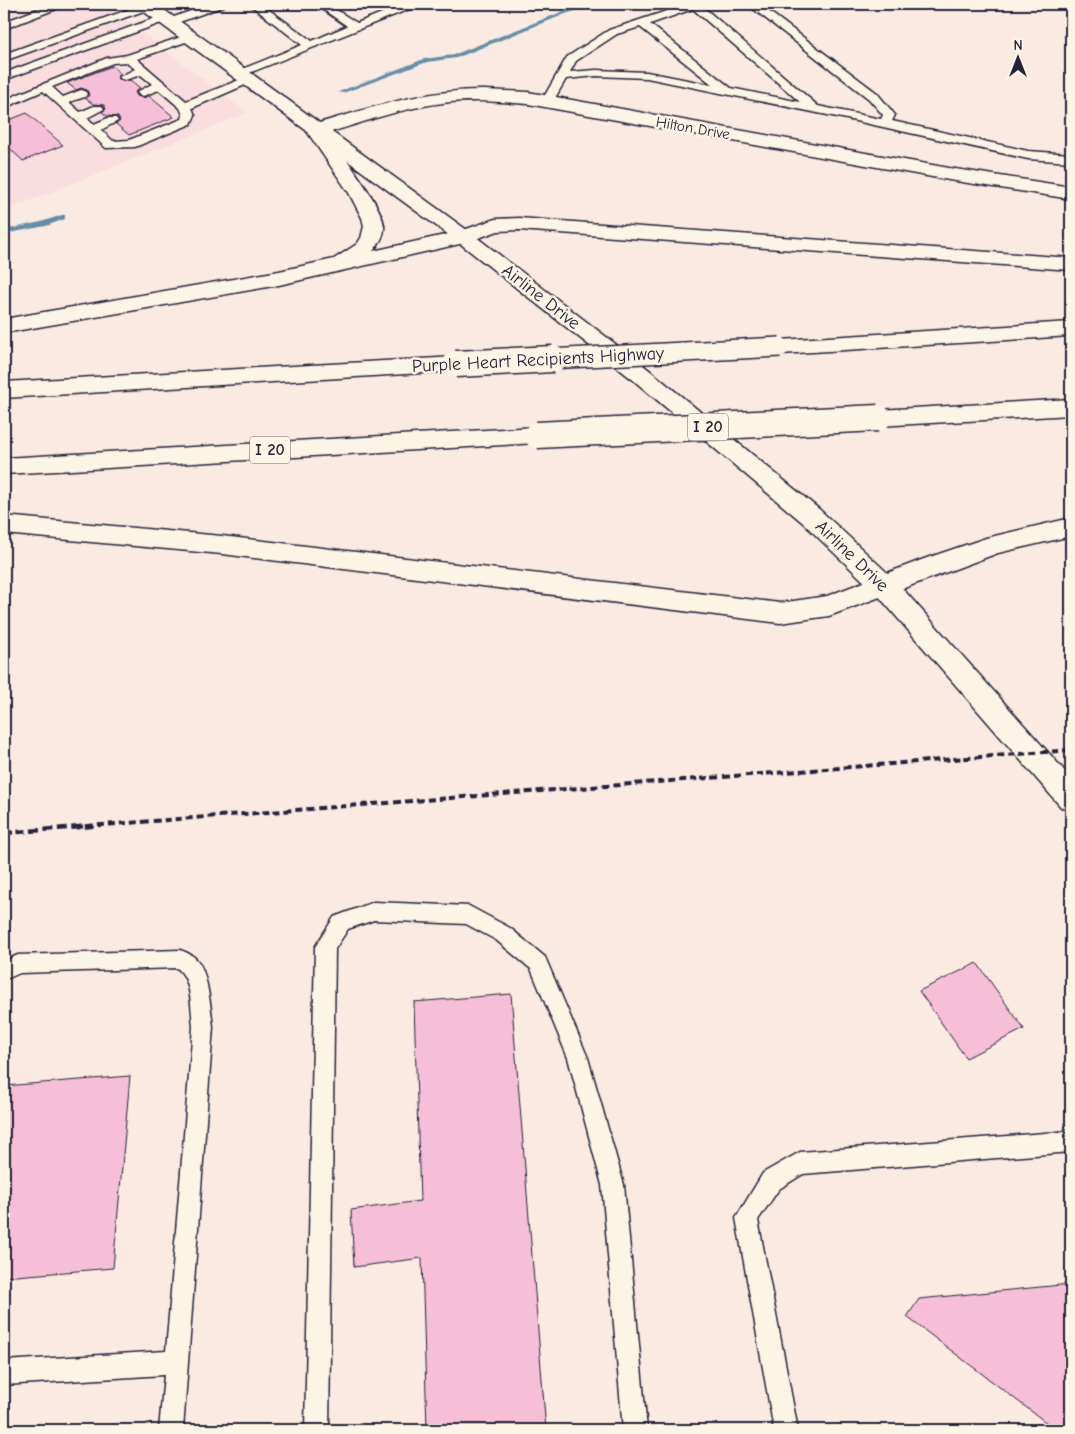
<svg xmlns="http://www.w3.org/2000/svg" width="1075" height="1434" font-family="'Comic Neue',sans-serif">
<style>
.built{fill:#fadddf}
.lines{fill:none;stroke-linecap:round;stroke-linejoin:round}
.stream{fill:#648fa9;fill-rule:evenodd}
.building{fill:#f6bfd7;stroke:#22223b}
.service-casing{stroke:#22223b;stroke-width:3}
.tertiary-casing{stroke:#22223b;stroke-width:3}
.secondary-casing{stroke:#22223b;stroke-width:3}
.motorway-casing{stroke:#22223b;stroke-width:3}
.service{fill:#fcf5e5;fill-rule:evenodd}
.tertiary{fill:#fcf5e5;fill-rule:evenodd}
.secondary{fill:#fcf5e5;fill-rule:evenodd}
.motorway{fill:#fcf5e5;fill-rule:evenodd}
.rail-far1{stroke:#22223b;stroke-width:4;stroke-dasharray:7 4;stroke-linecap:butt}
.rail{stroke:#22223b;stroke-width:4.5;stroke-dasharray:9 4.5;stroke-linecap:butt}
.motorway-bridge-far1-casing{stroke:#22223b;stroke-width:22;stroke-linecap:butt}
.motorway-bridge-casing{stroke:#22223b;stroke-width:29;stroke-linecap:butt}
.motorway-bridge-far1{stroke:#fcf5e5;stroke-width:19}
.motorway-bridge{stroke:#fcf5e5;stroke-width:26}
.labels{text-anchor:middle;dominant-baseline:central;stroke-width:5;stroke-linejoin:round;paint-order:stroke}
.far-street-label{font-size:15px;fill:#22223b;stroke:#fcf5e5}
.shield{fill:#fcf5e5;stroke:#63616e;stroke-width:1}
.shield-label{font-size:16px;font-weight:bold;fill:#22223b}
.street-label{font-size:18px;fill:#22223b;stroke:#fcf5e5}
</style>
<rect width="100%" height="100%" fill="#fbeae2"/>
<filter id="ink" filterUnits="userSpaceOnUse"><feTurbulence type="fractalNoise" baseFrequency=".02" numOctaves="2"/><feDisplacementMap in="SourceGraphic" scale="10" xChannelSelector="R" yChannelSelector="G"/><feConvolveMatrix kernelMatrix="1 2 1 2 8 2 1 2 1" color-interpolation-filters="sRGB"/></filter>
<g filter="url(#ink)">
<!-- built -->
<path class="built" d="M4,4h101l142,109 -243,98z"/>
<g class="lines">
<!-- stream -->
<g class="stream">
<path d="M591,4h10l-33,9 -112,45 -29,4 -84,31 -5,-1 86,-33 29,-4 111,-44z"/>
<path d="M62,215h3v4l-19,7 -42,8v-4l37,-8z"/>
</g>
</g>
<!-- building -->
<g class="building">
<path d="M112,66l9,8 -4,3 3,3h10l10,8 -5,4 2,4 6,2 6,-2 25,21 -45,18 -13,-11 4,-3 -2,-4 -11,-1 -5,-4 4,-3 -2,-4 -11,-1 -7,-5 3,-4 -2,-5 -6,-2 -5,2 -9,-7z"/>
<path d="M27,113l36,32 -40,16 -19,-18v-21z"/>
<path d="M977,963l47,66 -58,29 -47,-67z"/>
<path d="M511,994l35,436h-119l-5,-172 -68,9 -3,-57 69,-9 -6,-199z"/>
<path d="M130,1076l-17,192 -109,9v-191z"/>
<path d="M1071,1284v146h-15l-149,-113 12,-18z"/>
</g>
<g class="lines">
<!-- service casing -->
<g class="service-casing">
<g id="service">
<path d="M51,4h14l-1,2 -60,23v-7z"/>
<path d="M144,4h8l2,2 -2,2 -148,53v-7z"/>
<path d="M210,4h15l-1,2 -50,18 -4,1 -6,-3 -160,58v-7l157,-57h8l2,2z"/>
<path d="M249,4h12l51,37 35,-15 -32,-22h12l30,19 47,-19h14l-1,2 -178,71 -6,-3 2,-2 67,-27z"/>
<path d="M688,4h15l-1,2 116,100 63,13 2,-4 -14,-16 -122,-95h12l118,89 18,22 -3,6 136,30 43,3v8l-43,-3 -186,-41 -195,-40 -51,-2 -30,3 -15,26 -4,1 -6,-4 26,-45 42,-27zM693,9l107,93 -69,-14 -81,-64zM640,27l73,58 -66,-13 -51,-2 -26,2 6,-11 41,-27z"/>
<path d="M190,34l4,1 2,2 -2,2 -57,20 49,42 58,-23h8l2,2 -2,2 -60,26 3,7 -4,9 -56,23 -29,1 -63,-57 -39,17v-8l103,-42 20,-3zM126,62l9,7 -16,8 2,2 4,1 16,-5 11,9 -15,8 2,3 4,1 16,-6 21,18 3,7 -1,4 -53,21 -16,1 -12,-11 17,-9 -2,-3h-8l-14,6 -7,-6 17,-9 -2,-3h-8l-14,6 -11,-10 16,-5 2,-3 -2,-3 -4,-1 -18,7 -11,-10 61,-24z"/>
<path d="M374,902l95,4 41,22 35,29 43,101 36,127 23,245h-24l-21,-245 -34,-127 -37,-89 -35,-29 -30,-16 -92,-4 -26,9 -13,20 -6,481h-24l10,-483 19,-30z"/>
<path d="M180,950c6,2 13,5 17,10 11,12 14,51 16,67l-30,403h-24l5,-55 -160,10v-24l162,-10 27,-324c-2,-18 -1,-48 -16,-59l-157,5 -16,7v-19l14,-6z"/>
<path d="M1071,1131v21l-268,22 -24,15 -21,31 40,210h-24l-38,-212 27,-45 37,-21z"/>
</g>
</g>
<!-- tertiary casing -->
<g class="tertiary-casing">
<path id="tertiary" d="M485,90l43,2 421,76 122,19v12l-122,-19 -421,-76c-28,-2 -57,-5 -85,-1 -44,5 -85,22 -127,33l-7,-2 -3,-4 3,-4c58,-17 115,-37 176,-36z"/>
</g>
<!-- secondary casing -->
<g class="secondary-casing">
<path id="secondary" d="M137,4h19l315,229 177,136 172,141 74,69 177,199v32l-10,-3 -185,-214 -74,-71 -170,-143 -175,-138 -318,-233z"/>
</g>
<!-- motorway casing -->
<g class="motorway-casing">
<g id="motorway">
<path d="M316,124l7,2c13,20 60,79 61,100 1,9 -5,18 -11,25l85,-19 37,-13 24,-1 552,40v12l-552,-40 -21,1 -34,12 -185,42 -275,48v-14l275,-48 55,-12 23,-15 4,-6 3,-12 -2,-8 -13,-25 -43,-63 3,-4z"/>
<path d="M1071,322v14l-291,18 -8,-2 -3,-5 3,-5 8,-2z"/>
<path d="M456,357l8,2 3,5 -3,5 -8,2 -452,27v-16z"/>
<path d="M1071,399v16l-193,11 -8,-2 -4,-6 4,-6 8,-2z"/>
<path d="M537,427l8,2 4,6 -4,6 -8,2 -533,31v-16z"/>
<path d="M4,516l218,20 558,67 47,-7 97,-37 62,-21 85,-20v18l-73,17 -169,63 -49,7 -558,-69 -218,-20z"/>
</g>
</g>
<!-- service -->
<use href="#service" class="service"/>
<!-- tertiary -->
<use href="#tertiary" class="tertiary"/>
<!-- secondary -->
<use href="#secondary" class="secondary"/>
<!-- motorway -->
<use href="#motorway" class="motorway"/>
<!-- rail-far1 -->
<path class="rail-far1" d="M76,827l995,-77"/>
<!-- rail -->
<path class="rail" d="M4,833l88,-7"/>
<!-- motorway-bridge-far1 casing -->
<g class="motorway-bridge-far1-casing">
<path id="motorway-bridge-far1" d="M529,360l251,-13"/>
</g>
<!-- motorway-bridge casing -->
<g class="motorway-bridge-casing">
<g id="motorway-bridge">
<path d="M456,364l97,-5"/>
<path d="M537,435l341,-17"/>
</g>
</g>
<!-- motorway-bridge-far1 -->
<use href="#motorway-bridge-far1" class="motorway-bridge-far1"/>
<!-- motorway-bridge -->
<use href="#motorway-bridge" class="motorway-bridge"/>
</g>
</g>
<g class="labels">
<!-- far-street labels -->
<g class="far-street-label">
<text transform="translate(693 128) rotate(10)">Hilton Drive</text>
</g>
<!-- shield labels -->
<g class="shield">
<rect x="688" y="413.5" width="40" height="27" rx="4"/>
<rect x="250" y="436.5" width="40" height="27" rx="4"/>
</g>
<g class="shield-label">
<text x="708" y="427">I 20</text>
<text x="270" y="450">I 20</text>
</g>
<!-- street labels -->
<g class="street-label">
<text transform="translate(541 297) rotate(38)">Airline Drive</text>
<text transform="translate(538 360) rotate(-3)">Purple Heart Recipients Highway</text>
<text transform="translate(852 556) rotate(44)">Airline Drive</text>
</g>
</g>
<!-- margin -->
<rect width="1075" height="1434" fill="none" stroke="#fcf5e5" stroke-width="20"/>
<rect x="10" y="10" width="1055" height="1414" fill="none" stroke="#22223b" stroke-width="2" filter="url(#ink)"/>
<!-- north arrow -->
<g transform="translate(1018 58)" stroke="#fcf5e5" stroke-width="4" paint-order="stroke">
<path d="M0-4L9 19L0 12L-9 19Z" fill="#22223b"/>
<text y="-8" font-size="14" font-weight="bold" text-anchor="middle" fill="#22223b">N</text>
</g>
</svg>
